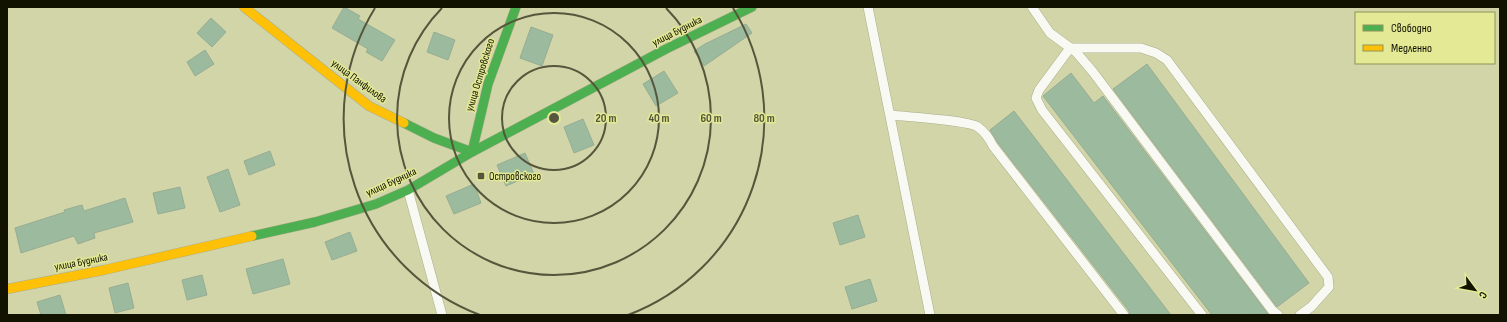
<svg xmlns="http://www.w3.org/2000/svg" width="1507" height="322" font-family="'Sofia Sans Condensed',sans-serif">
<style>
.building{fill:#9cba9e;stroke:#97ad93}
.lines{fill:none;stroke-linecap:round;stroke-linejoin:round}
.lane-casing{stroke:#aaac88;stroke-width:10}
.fast-casing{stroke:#aaac88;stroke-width:10}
.slow-casing{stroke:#aaac88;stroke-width:10}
.lane{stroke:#f8f9f2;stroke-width:9}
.fast{stroke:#4caf50;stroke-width:9}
.slow{stroke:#ffc107;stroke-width:9}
.ring{fill:none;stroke:#55563b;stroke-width:2}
.poi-dot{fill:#55563b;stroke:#e3e994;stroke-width:1.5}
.labels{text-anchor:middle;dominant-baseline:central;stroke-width:3;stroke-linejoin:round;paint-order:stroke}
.street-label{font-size:11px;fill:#111200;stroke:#e3e994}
.poi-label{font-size:11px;fill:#111200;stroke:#e3e994;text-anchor:start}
.centre{fill:#55563b;stroke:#e3e994;stroke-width:2}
.ring-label{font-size:12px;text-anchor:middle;font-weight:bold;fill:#55563b;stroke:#e3e994;stroke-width:3;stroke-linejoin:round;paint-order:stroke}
</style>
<rect width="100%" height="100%" fill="#d2d5a8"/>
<!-- building -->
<g class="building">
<path d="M344,7l16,9 -2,3 37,21 -13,21 -16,-9 2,-3 -36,-21z"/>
<path d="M211,18l15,14 -14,15 -15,-14z"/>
<path d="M746,24l6,9 -48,33 -10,-15 11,-7z"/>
<path d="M531,27l22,8 -11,31 -22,-8z"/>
<path d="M434,32l21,8 -7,20 -21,-8z"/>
<path d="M205,50l9,14 -19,12 -8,-14z"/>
<path d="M1147,64l162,219 -32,24 -164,-218z"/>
<path d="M664,71l14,22 -22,13 -13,-22z"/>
<path d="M1071,73l23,30 9,-7 165,218 -56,1 -169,-219z"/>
<path d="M1014,111l157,204h-41l-1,-4 -131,-168 -8,-13z"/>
<path d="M583,119l11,26 -20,8 -10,-26z"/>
<path d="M270,151l5,14 -26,10 -5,-14z"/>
<path d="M525,153l9,21 -28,12 -9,-21z"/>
<path d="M228,169l12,36 -20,7 -13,-35z"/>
<path d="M474,184l7,19 -27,11 -8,-18z"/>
<path d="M180,187l5,21 -27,6 -5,-21z"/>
<path d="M125,198l8,24 -39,11 1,5 -17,6 -4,-8 -53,17 -6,-25 50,-16 -1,-2 18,-5 2,6z"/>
<path d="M858,215l7,22 -25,8 -7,-22z"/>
<path d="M350,232l7,19 -25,9 -7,-18z"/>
<path d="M283,259l7,25 -37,10 -7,-25z"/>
<path d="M202,275l5,20 -20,5 -5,-20z"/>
<path d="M870,279l7,22 -25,8 -7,-22z"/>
<path d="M128,283l6,25 -19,5 -6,-25z"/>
<path d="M60,295l6,20h-25l-4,-13z"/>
</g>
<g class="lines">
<!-- lane casing -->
<g class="lane-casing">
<g id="lane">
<path d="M868,7l62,308"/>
<path d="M1032,7l18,26 26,19 17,20 179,238 6,5"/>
<path d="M1070,48h71l15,5 11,7 161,217 1,10 -18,20 -11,8"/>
<path d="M1070,48l-31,42 -3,8 6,12 160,205"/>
<path d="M891,115c17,2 75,5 87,12 7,5 11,11 15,19l131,169"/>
<path d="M408,190l34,125"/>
</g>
</g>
<!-- fast casing -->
<g class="fast-casing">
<g id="fast">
<path d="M404,123l30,15 38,14 16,-68 28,-77"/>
<path d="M252,236l63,-14 61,-18 32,-14 64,-38 194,-103 86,-42"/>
</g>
</g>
<!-- slow casing -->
<g class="slow-casing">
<g id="slow">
<path d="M244,7l125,99 35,17"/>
<path d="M7,289l97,-19 148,-34"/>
</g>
</g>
<!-- lane -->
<use href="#lane" class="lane"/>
<!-- fast -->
<use href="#fast" class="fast"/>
<!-- slow -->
<use href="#slow" class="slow"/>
</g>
<!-- distance rings -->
<g class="ring">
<circle cx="554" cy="118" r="52"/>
<circle cx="554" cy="118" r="105"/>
<path d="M666 8A157 157 0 1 1 442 8"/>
<path d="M480 315A210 210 0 0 1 375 8M733 8A210 210 0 0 1 628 315"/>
</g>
<!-- markers -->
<rect class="poi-dot" x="477" y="172" width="8" height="8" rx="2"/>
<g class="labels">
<!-- street labels -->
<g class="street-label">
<text transform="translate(677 31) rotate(-27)">улица Будника</text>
<text transform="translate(480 75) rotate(-73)">улица Островского</text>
<text transform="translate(359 81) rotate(36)">улица Панфилова</text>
<text transform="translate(391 182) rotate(-25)">улица Будника</text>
<text transform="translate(81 262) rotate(-11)">улица Будника</text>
</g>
<!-- poi labels -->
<g class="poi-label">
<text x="489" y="176">Островского</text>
</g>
</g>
<circle cx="554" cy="118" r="6" class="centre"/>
<g class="ring-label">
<text x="606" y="122">20 m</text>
<text x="659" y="122">40 m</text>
<text x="711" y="122">60 m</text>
<text x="764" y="122">80 m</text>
</g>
<!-- border -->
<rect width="1507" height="322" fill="none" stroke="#111200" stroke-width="16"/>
<!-- legend -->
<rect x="1355" y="12" width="140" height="52" fill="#e3e994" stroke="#8f9359"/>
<rect x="1363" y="25" width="20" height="6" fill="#4caf50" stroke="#8f9359"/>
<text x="1391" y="32" font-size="12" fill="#111200">Свободно</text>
<rect x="1363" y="45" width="20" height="6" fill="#ffc107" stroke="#8f9359"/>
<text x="1391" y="52" font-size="12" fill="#111200">Медленно</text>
<!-- north arrow -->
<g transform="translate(1475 290) rotate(122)" stroke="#e3e994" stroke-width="3" paint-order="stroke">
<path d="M0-3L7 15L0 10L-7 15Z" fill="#111200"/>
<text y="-6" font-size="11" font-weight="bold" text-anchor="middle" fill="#111200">С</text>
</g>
</svg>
